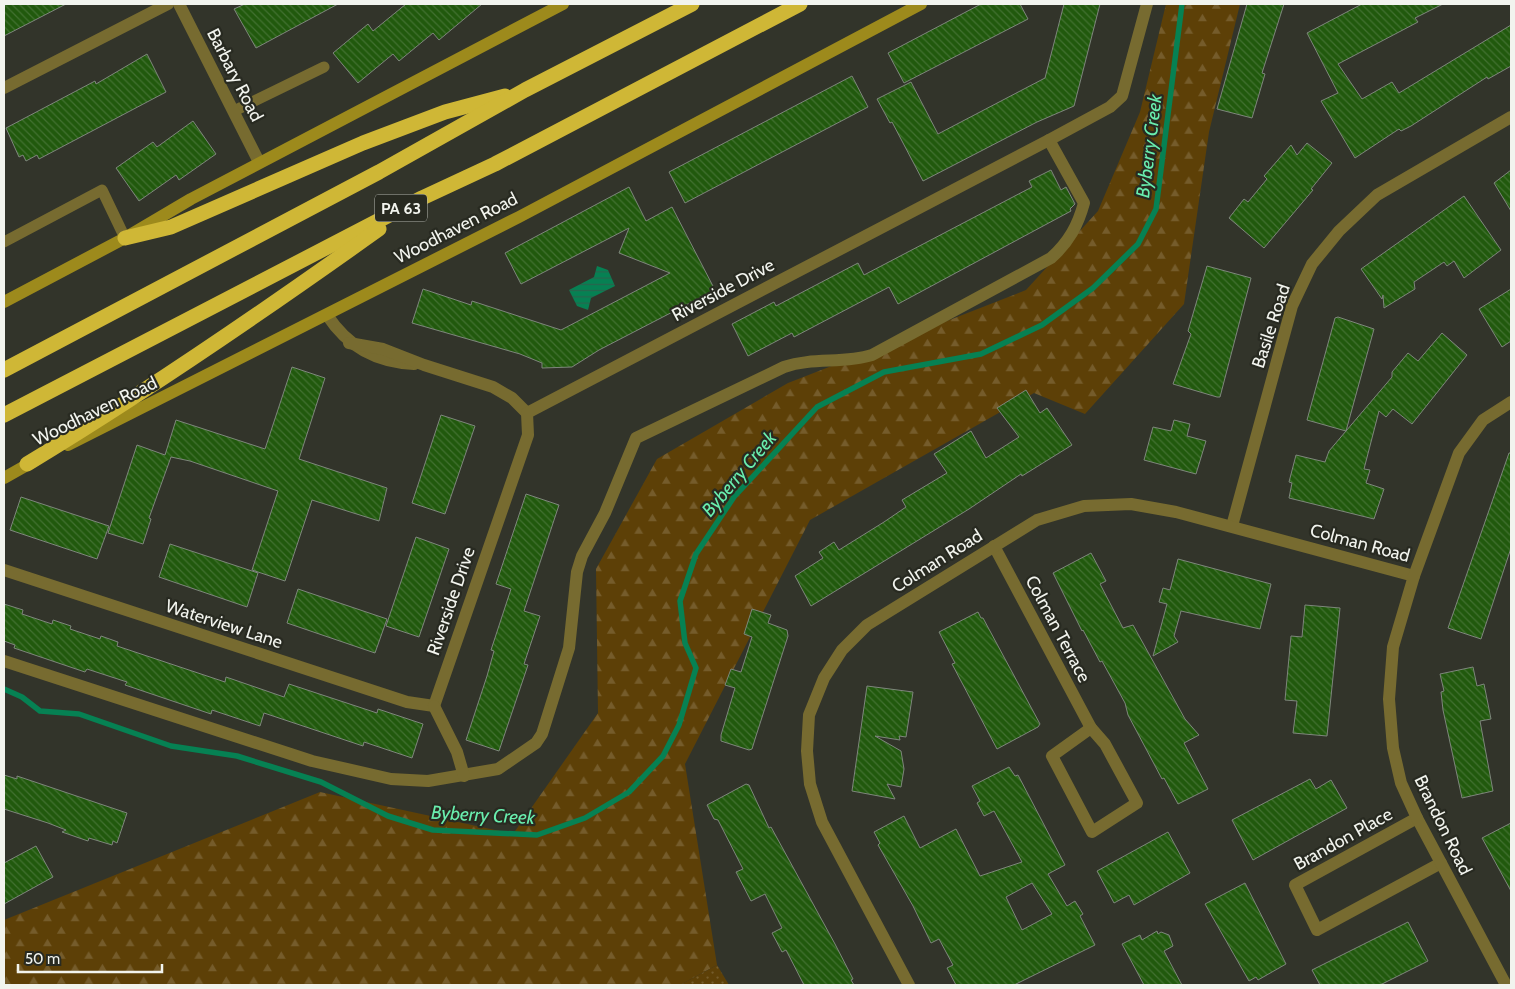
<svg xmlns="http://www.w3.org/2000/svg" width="1515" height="989" font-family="Cabin,sans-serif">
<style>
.forest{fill:url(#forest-firs)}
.park{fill:url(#park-dots)}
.water{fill:url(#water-rules)}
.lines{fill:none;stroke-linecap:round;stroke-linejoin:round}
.stream{stroke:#068153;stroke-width:5.5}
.building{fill:url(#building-back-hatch);stroke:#7e867c;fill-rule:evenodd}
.lane{stroke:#776b30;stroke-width:11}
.street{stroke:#776b30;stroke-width:12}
.secondary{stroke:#9d8a1c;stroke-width:12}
.highway{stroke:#cfb736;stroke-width:15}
.labels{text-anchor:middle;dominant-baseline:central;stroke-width:4.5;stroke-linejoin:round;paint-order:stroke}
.shield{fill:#282a21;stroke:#b5b7b0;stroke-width:1}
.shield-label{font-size:16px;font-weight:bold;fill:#f2f4ee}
.street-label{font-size:18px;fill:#f2f4ee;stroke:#282a21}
.water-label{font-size:19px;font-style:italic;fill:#69eeae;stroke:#282a21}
</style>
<defs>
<pattern id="forest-firs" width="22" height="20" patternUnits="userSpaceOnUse" patternTransform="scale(1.25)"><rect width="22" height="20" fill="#5d4007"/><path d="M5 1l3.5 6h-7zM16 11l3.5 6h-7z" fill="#755c2b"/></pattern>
<pattern id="park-dots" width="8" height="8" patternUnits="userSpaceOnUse" patternTransform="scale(1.25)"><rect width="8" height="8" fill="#5d4007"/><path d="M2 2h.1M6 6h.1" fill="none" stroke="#755c2b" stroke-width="1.8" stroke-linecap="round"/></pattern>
<pattern id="water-rules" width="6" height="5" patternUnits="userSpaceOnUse" patternTransform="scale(1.25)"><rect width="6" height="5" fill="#068153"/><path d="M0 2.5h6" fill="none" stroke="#28654d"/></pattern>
<pattern id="building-back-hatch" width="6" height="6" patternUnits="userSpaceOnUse" patternTransform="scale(1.25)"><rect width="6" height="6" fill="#21590d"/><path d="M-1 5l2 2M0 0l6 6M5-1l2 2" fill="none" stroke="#427131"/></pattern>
</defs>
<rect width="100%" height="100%" fill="#32342a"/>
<!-- forest -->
<path class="forest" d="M1166,4h74l-31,128 -25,172 -99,110 -51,-21 -224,127 -125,244 32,201 -37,20h-676v-65l316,-128 193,42 85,-121 -2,-144 61,-110 131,-76 238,-93 72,-79 42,-99z"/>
<!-- park -->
<path class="park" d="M717,965l12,20h-49z"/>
<!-- water -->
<path class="water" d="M597,266l11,4 7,16 -24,12 -3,12 -11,-4 -8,-16 25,-13z"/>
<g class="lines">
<!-- stream -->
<path class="stream" d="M4,689l18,8 18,14 39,3 92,32 66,10 84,26 67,34 45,14 104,5 48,-17 44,-26 34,-36 16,-31 17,-57 -11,-25 -5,-42 16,-47 38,-57 83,-90 67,-35 97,-18 61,-29 51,-37 45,-44 18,-35 26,-205"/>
</g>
<!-- building -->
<g class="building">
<path d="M4,4h62l-62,32z"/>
<path d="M245,4h93l-82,44 -22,-39z"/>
<path d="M406,4h76l-43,36 -6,-7 -34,28 -6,-7 -35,29 -25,-30 35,-29 5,7z"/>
<path d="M981,4h39l8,15 -124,64 -16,-30z"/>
<path d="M1064,4h36l-26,102 -37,16 -114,59 -31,-59 -2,1 -13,-24 34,-17 27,52 107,-56z"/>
<path d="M1247,4h37l-22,69 3,1 -13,44 -35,-9z"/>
<path d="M1362,4h81l-28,14 3,4 -80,42 24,35 30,-17 7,11 112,-68v41l-23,13 -1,-2 -76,49 -10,5 -2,-2 -44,29 -34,-57 17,-8 -31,-60z"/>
<path d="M147,54l19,38 -127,67 -2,-4 -11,6 -3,-6 -4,2 -13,-29 89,-47 1,3z"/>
<path d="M852,76l16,31 -183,96 -16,-31z"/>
<path d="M193,121l23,33 -37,26 -3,-5 -37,26 -23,-33 37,-26 4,5z"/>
<path d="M1307,143l25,20 -21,26 2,1 -49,58 -35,-30 15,-19 4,3 19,-23 -3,-3 27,-31 6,10z"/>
<path d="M1051,170l10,20 5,-3 9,17 -5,5 1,2 -173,93 -9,-17 -95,50 -2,-4 -44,23 -16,-32 42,-22 2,4 82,-43 6,12 168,-88 -3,-6z"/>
<path d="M1511,170v41l-17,-28z"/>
<path d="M629,187l17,34 26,-14 43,83 -116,60 -27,17 -30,1v-5l-22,-9 -108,-31 11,-34 48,16 1,-4 89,29 109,-57 -51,-20 10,-25 -108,56 -16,-31z"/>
<path d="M1464,196l37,54 -37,28 -10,-17 -7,5 -3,-4 -30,20 1,7 -31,19 -1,-13 -1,4 -21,-30z"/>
<path d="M1207,266l44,12 -31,119h-3l-44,-13 18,-50 -3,-3z"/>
<path d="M1511,289v52l-9,6 -23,-38z"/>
<path d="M1338,317l36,12 -28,102 46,-54v-5l16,-19 10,8 24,-28 25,22 -55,69 -19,-15 -7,8 -7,-6 -15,58 6,1 -4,13 18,6 -10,30 -85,-21 3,-15 -3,-1 7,-27 29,7 4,-11 17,-20 -39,-11 28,-102z"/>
<path d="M292,367l33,11 -26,81 88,29 -8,33 -67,-21 -27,81 -33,-11 26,-79 -88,-30 -19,-4 -22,61 2,1 -8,25 -35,-11 29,-88 28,10 11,-35 89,29z"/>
<path d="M1026,390l14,23 7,-5 25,37 -50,31 -1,-2 -52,35 -158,97 -16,-30 28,-18 -4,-6 15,-10 5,8 45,-28 22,-15 -4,-7 45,-27 -13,-19 13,-8 24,-15 15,27 33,-21 -22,-29z"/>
<path d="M441,415l34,11 -30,88 -33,-11z"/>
<path d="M1174,420l16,4 -3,12 19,5 -10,33 -52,-14 9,-33 18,4z"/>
<path d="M1509,453h2v95l-30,91 -33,-11z"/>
<path d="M526,494l33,11 -35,106 16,5 -16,48 4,1 -29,86 -33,-11 21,-64 7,-25 -3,-1 20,-61 -15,-5z"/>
<path d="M21,497l88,29 -12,33 -87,-29z"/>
<path d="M416,537l33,12 -30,88 -33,-11z"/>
<path d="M170,544l88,29 -11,34 -88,-30z"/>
<path d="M1091,553l15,28 -6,3 23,44 10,-3 52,94 14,16 -15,8 24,46 -30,15 -14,-26 -2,1 -34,-64 -3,-12 -23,-42 -2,1 -17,-32 -1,1 -29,-58z"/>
<path d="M1178,559l93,25 -11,45 -79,-18 -7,25 4,6 -25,14 14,-52 -8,-2 4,-14 7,2z"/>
<path d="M298,589l89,30 -12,34 -88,-30z"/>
<path d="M4,604l19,6 -1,4 30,10 1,-4 18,6 -1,3 30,10 1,-3 17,6 -1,4 108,36 1,-5 58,20 5,-13 88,29 1,-4 45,15 -11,34 -48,-16 -1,4 -99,-33 -4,13 -48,-16 -1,4 -86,-29 2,-3 -40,-13 -2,3 -71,-24 1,-3 -11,-4z"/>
<path d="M1305,605l35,3 -13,128 -34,-3 4,-32 -12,-1 6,-64 11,1z"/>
<path d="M752,609l19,6 -3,8 19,7 1,6 -32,100 -4,13 -3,1 -28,-9v-6l14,-47 -10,-3 6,-16 10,3 11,-35 -8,-3z"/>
<path d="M978,612l3,6h2l57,106 -2,3 -41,22 -45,-85 3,-1 -16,-31z"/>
<path d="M1473,667l4,19 7,-2 7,35 -11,2 13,70 -31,7 -19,-88 -2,-18 3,-1 -4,-17z"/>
<path d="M867,686l46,6 -7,45 -7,-1 1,4 -25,-4 26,15 3,18 -3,18 -14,-3 8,15 -43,-8z"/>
<path d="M1009,767l6,9 3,-1 47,90 -17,9 19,32 8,-5 8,13 -3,2 15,29 -81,40h-58l-9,-17 6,-3 -14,-26 -8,4 -18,-37 -35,-61 2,-2 -6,-11 30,-16 16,32 36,-19 24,47 42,-14 -28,-51 -10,5 -7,-13 3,-2 -8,-15zM1032,883l20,31 -30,16 -16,-33z"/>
<path d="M4,775l13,4v-3l110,37 -10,30 -4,-2 -1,4 -23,-7 -1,3 -26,-9 4,-2 -18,-7 -44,-14z"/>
<path d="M1310,779l6,10 15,-9 16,28 -94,52 -21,-40z"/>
<path d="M746,784l3,1 20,43 2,-1 64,117 18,35 -2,1 3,5h-50l-18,-35 -4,2 -10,-19 10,-5 -17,-34 -14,7 -15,-29 7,-3 -25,-49 -4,-1 -7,-14z"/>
<path d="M1511,823v68l-29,-53z"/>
<path d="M1168,832l22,41 -56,32 -5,-10 -15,8 -17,-32z"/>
<path d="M36,846l17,31 -49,27v-41z"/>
<path d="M1245,883l41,81 -28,16 -2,-3 -7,4 -44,-77z"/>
<path d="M1408,922l20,39 -48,24h-60l-8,-15z"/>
<path d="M1157,931l1,3 3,-2 8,3 4,11 -9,5 18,34h-38l-22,-41 18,-9 2,5z"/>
</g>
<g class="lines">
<!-- lane -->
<g class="lane">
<path d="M234,111l90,-44"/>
<path d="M4,242l98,-52 23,48"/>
</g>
<!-- street -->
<g class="street">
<path d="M179,4l80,158"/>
<path d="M4,88l164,-84"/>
<path d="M327,315c21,32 49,47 87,49"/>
<path d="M349,343l34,6 41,16 69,22 19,11 15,15"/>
<path d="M1232,526l60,-220 20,-42 27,-33 38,-36 134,-78"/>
<path d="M994,546l97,182"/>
<path d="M4,570l403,132 27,4"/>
<path d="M4,661l308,100 79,18 37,2 70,-12 38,-26 6,-9 27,-86 8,-76 5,-16 23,-43 31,-75 148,-71c29,-10 59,-3 88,-12l179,-97c18,-16 27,-33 33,-55l-35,-63"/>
<path d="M434,706l94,-271 -1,-22 522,-273 61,-33 12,-11 25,-92"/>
<path d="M434,706l23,46 7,24"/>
<path d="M1091,728l14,16 32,59 -45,29 -40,-76z"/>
<path d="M1417,818l-122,67 22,45 124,-67"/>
<path d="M909,985l-87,-163 -12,-38 -3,-33 2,-36 15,-37 18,-28 25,-25 170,-105 47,-14 47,-2 45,8 238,64"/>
<path d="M1506,985l-89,-167 -16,-35 -8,-35 -4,-49 4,-52 21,-71 45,-123 24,-33 28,-18"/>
</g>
<!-- secondary -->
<g class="secondary">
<path d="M4,302l121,-64 66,-39 372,-195"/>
<path d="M68,445l451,-228 402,-213"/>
<path d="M4,478l30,-17"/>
</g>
<!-- highway -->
<g class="highway">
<path d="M125,238l46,-11 192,-84 82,-31 60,-16"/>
<path d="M4,370l375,-198 146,-82 167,-86"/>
<path d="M4,415l418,-217 73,-34 305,-160"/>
<path d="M27,464c121,-73 237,-153 352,-235"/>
</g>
</g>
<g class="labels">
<!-- shield labels -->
<rect class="shield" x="375" y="194.5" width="52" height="27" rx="4"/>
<g class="shield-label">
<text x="401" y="208">PA 63</text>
</g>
<!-- street labels -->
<g class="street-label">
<text transform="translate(235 75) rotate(63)">Barbary Road</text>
<text transform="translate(456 228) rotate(-27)">Woodhaven Road</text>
<text transform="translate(723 290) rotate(-28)">Riverside Drive</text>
<text transform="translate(1271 326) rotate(-72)">Basile Road</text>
<text transform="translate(95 411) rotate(-26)">Woodhaven Road</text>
<text transform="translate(1360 543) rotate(15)">Colman Road</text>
<text transform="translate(937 561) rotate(-32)">Colman Road</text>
<text transform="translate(451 601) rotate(-71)">Riverside Drive</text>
<text transform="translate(224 624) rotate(18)">Waterview Lane</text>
<text transform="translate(1058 629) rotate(62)">Colman Terrace</text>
<text transform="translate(1443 825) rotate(64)">Brandon Road</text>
<text transform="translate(1343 839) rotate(-29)">Brandon Place</text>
</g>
<!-- water labels -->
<g class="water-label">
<text transform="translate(1149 146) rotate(-83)">Byberry Creek</text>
<text transform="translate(739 474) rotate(-50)">Byberry Creek</text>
<text transform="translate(483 815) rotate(3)">Byberry Creek</text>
</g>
</g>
<!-- border -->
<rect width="1515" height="989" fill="none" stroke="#f2f4ee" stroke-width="10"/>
<!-- scale -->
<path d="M18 964v8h144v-8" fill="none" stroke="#f2f4ee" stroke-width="2.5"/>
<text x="25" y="964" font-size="15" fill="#f2f4ee" stroke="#282a21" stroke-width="4" paint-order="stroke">50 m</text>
</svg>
